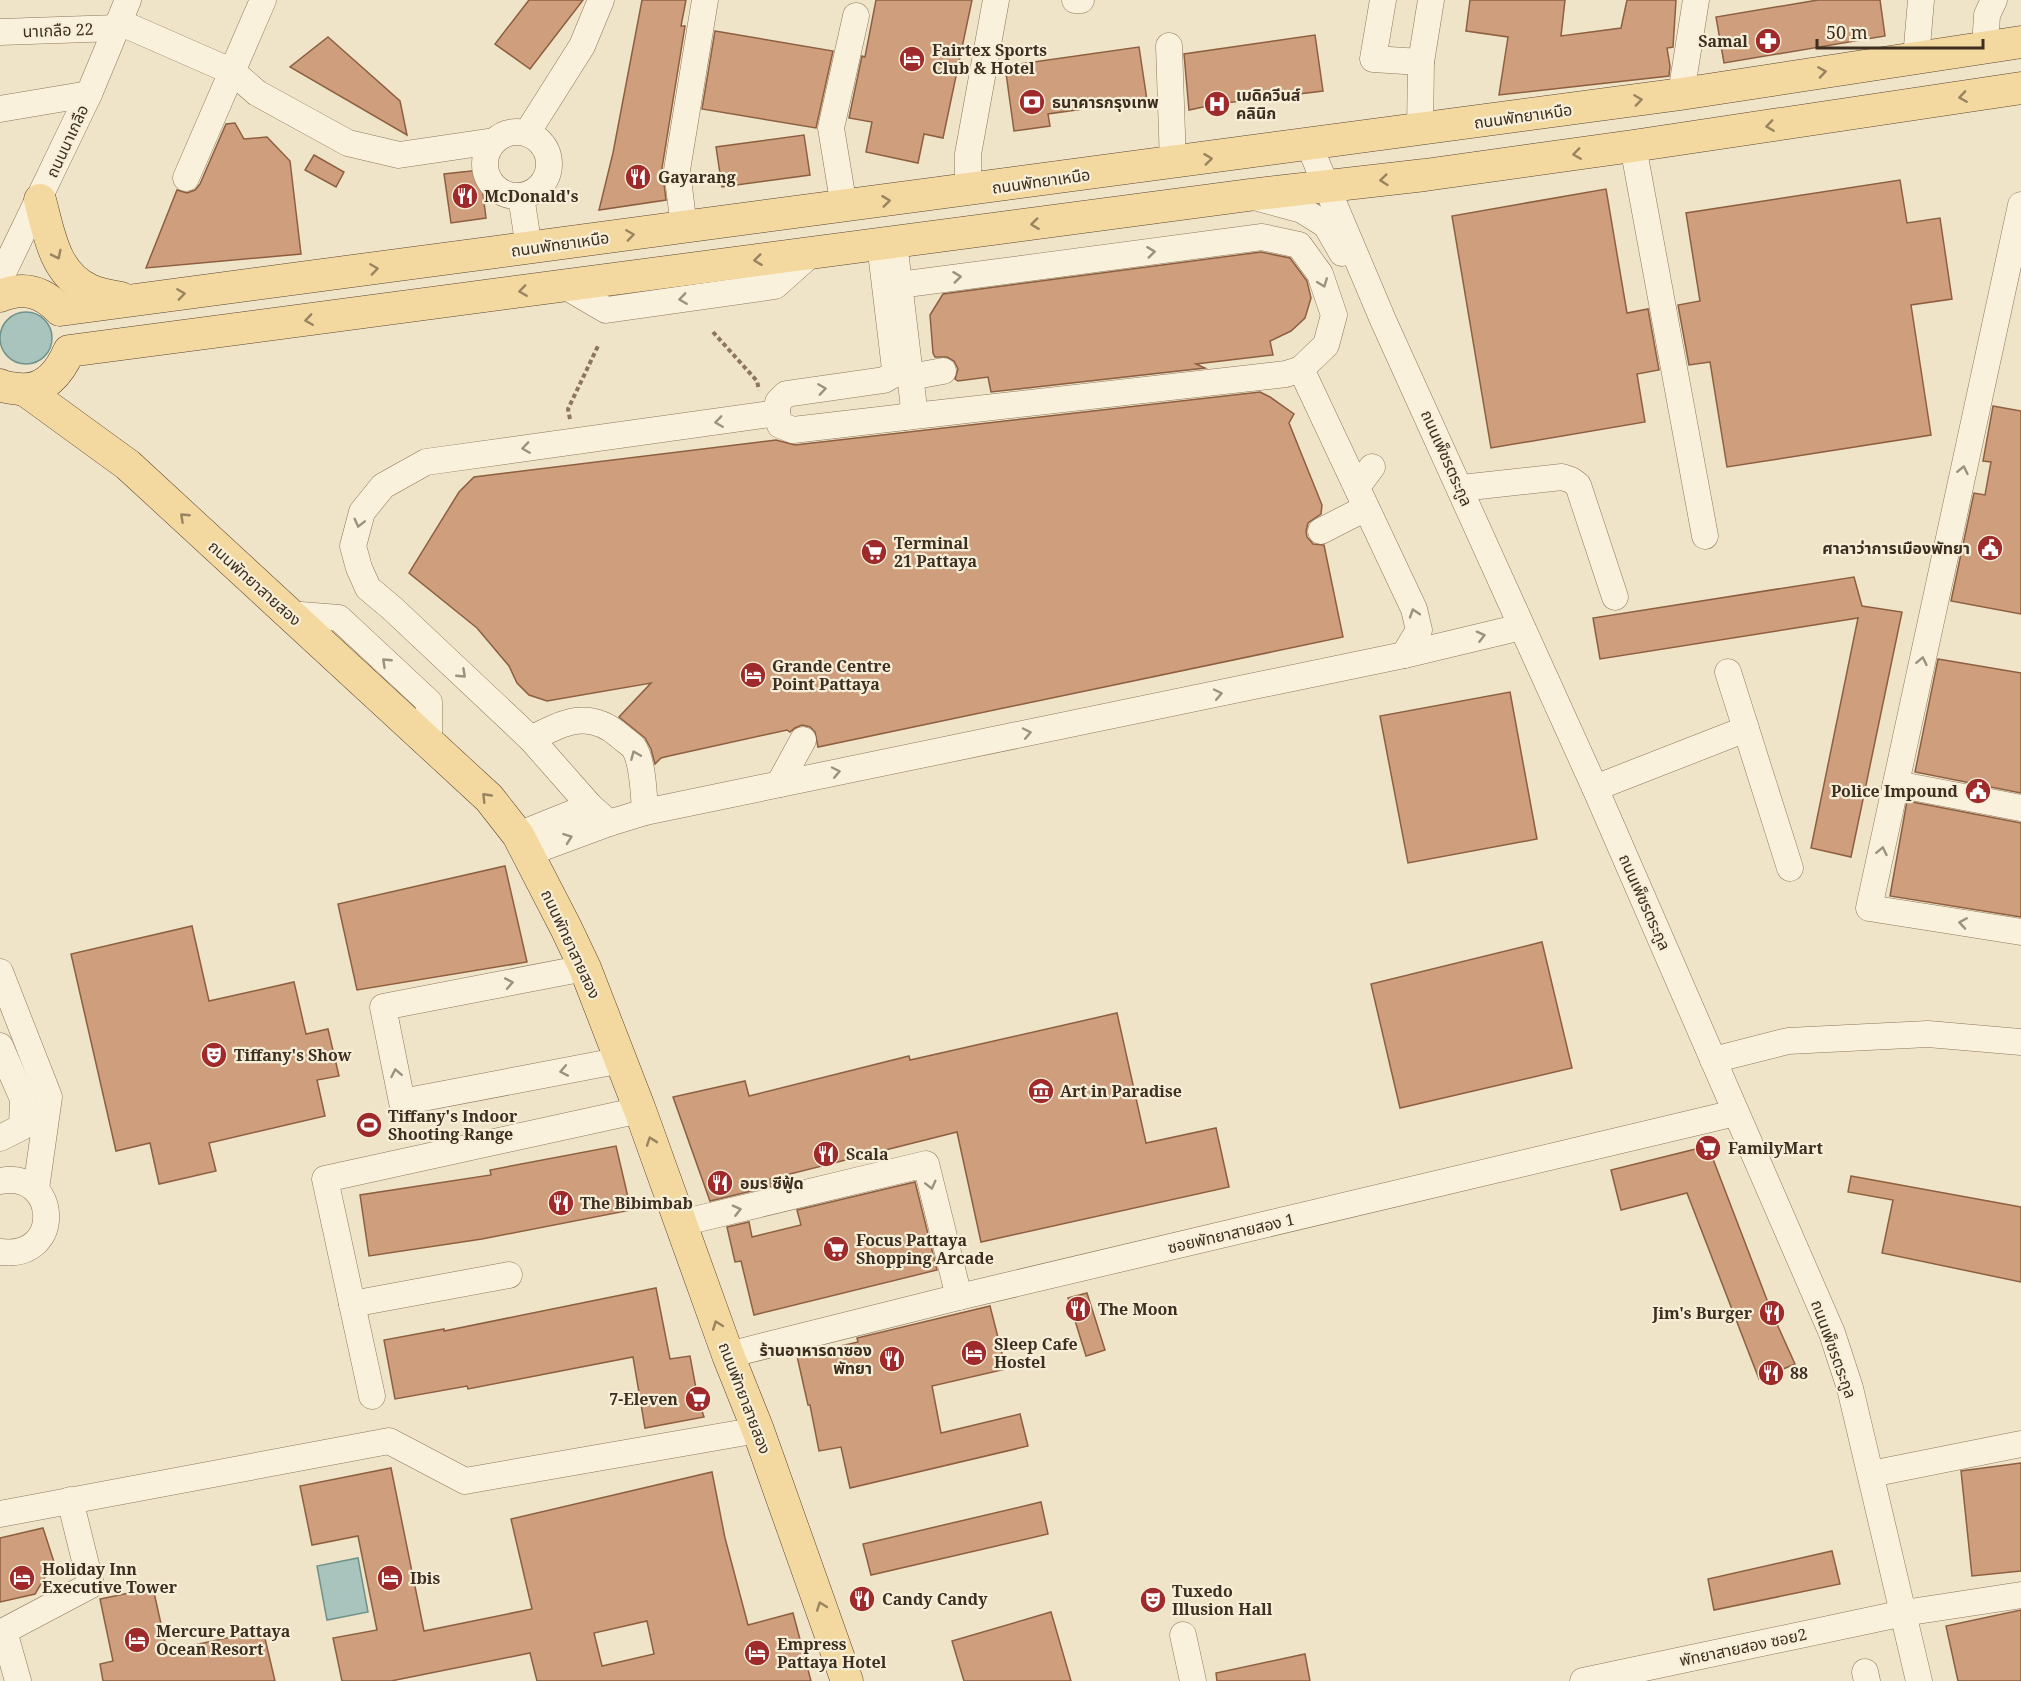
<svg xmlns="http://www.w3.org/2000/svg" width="2021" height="1681" font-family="'Noto Serif','Noto Sans Thai',serif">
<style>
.water{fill:#a9c4bc;stroke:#6f938a;stroke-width:1.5}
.building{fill:#cf9f7d;stroke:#8d5f41;stroke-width:1.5;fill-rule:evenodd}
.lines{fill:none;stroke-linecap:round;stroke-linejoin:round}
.minor-casing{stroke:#8d765c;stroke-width:27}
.major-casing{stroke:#5b4430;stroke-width:33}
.path{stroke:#8d765c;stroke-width:4;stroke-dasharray:4.5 3;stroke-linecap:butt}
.minor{stroke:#faf1dc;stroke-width:26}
.major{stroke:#f3d9a0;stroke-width:32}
.oneway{stroke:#988460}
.oneway2{stroke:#9c907e}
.labels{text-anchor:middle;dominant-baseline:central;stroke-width:4.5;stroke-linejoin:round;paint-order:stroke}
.street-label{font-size:16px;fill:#3d2e20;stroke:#f7eed8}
.poi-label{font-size:16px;font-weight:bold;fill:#3d2e20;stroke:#f7eed8;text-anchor:start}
</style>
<rect width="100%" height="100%" fill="#f0e4c8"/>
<!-- water -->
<g class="water">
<circle cx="26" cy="338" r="26"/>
<path d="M358,1558l10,54 -41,8 -10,-54z"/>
</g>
<!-- building -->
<g class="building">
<path d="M529,0h54l-53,69 -35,-25z"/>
<path d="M642,0h44l-5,26h4l-23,142 4,32 -67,10 14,-57z"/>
<path d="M876,0h96l-29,138 -19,-4 -6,29 -52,-11 6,-30 -23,-4 13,-62 3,1z"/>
<path d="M1470,0h95l-4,36 60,-8 6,-28h49l-3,47 -6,1 3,18 -1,10 -170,19 9,-58 -42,-6z"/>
<path d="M1818,0h62l5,36 -161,27 -8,-46z"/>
<path d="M715,31l118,20 -17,77 -114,-19z"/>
<path d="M1315,35l8,56 -106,13 -28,6 -5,-56z"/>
<path d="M328,37l72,64 7,34 -117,-68z"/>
<path d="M1139,47l8,53 -99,14 2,12 -36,5 -9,-65z"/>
<path d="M235,123l9,16 23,-2 23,24 11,93 -155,14 31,-78 10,3 8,-3 5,-6 26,-60z"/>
<path d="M804,135l6,40 -88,12 -6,-40z"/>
<path d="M314,155l30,17 -8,15 -31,-17z"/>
<path d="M480,170l6,48 -35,5 -7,-49z"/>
<path d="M1900,180l7,43 33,-5 12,81 -41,6 20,130 -204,32 -17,-105 -21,3 -11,-60 22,-4 -14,-88z"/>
<path d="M1606,189l21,124 21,-4 11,61 -22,4 8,48 -154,26 -39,-232z"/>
<path d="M1261,252l29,6 17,23 4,17 -6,20 -14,13 -21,10 3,14 -77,9 9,4 -214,24 -3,-15 -30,4 -3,-2 3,-10 -4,-8 -7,-4h-12l-2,-4 -3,-38 13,-21z"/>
<path d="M1260,392l10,5 24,17 -5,9 33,82 -1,9 -13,9 -2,8 1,6 6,7 11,1 19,92 -525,110 -3,-15 -5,-5 -8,-2 -7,3 -5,4 -3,-2 -118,26 -8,2 -6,6 -4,-15 -6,-11 -26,-21 32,-34 -104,18 -18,-6 -12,-12 -8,-17 -32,-38 -68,-55 50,-81 15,-15 302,-37 19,5z"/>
<path d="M1993,406l28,5v203l-70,-13 23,-108 11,2 6,-33 -8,-1z"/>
<path d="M1854,577l8,29 40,6 -51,245 -40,-9 47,-230 -258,41 -7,-41z"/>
<path d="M1938,659l83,14v120l-106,-21z"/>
<path d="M1510,692l27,147 -129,24 -28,-147z"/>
<path d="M1907,801l114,22v94l-131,-21z"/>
<path d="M505,866l22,96 -170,28 -19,-86z"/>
<path d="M192,926l17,75 85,-19 12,52 22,-5 11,47 -22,4 8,36 -116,27 7,28 -57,13 -9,-41 -34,8 -45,-197z"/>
<path d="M1542,942l30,126 -172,40 -29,-124z"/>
<path d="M1117,1013l29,130 70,-15 13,59 -248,55 -24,-110 -187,47 2,7 -62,15 -37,-104 72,-16 4,15 160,-40 1,4z"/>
<path d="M616,1146l15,64 -149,29 -113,17 -9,-61 131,-20 -1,-5z"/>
<path d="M1708,1146l64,167 23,51 -36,15 -72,-186 -66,17 -10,-40z"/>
<path d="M1851,1176l170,31v75l-139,-29 11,-53 -45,-8z"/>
<path d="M915,1182l22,88 -183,45 -13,-54 -6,1 -8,-35 22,-5 3,15 49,-12 -4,-15z"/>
<path d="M656,1288l14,71 20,-3 8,43 6,18 -59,11 -12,-71 -165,32 -1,-3 -72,13 -11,-59 60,-11v2z"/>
<path d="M1087,1293l18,57 -19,6 -18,-58z"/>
<path d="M990,1306l16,63 -74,17 9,47 79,-19 8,32 -178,42 -9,-41 -22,4 -9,-46h-2l-11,-49 61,-14 -1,-4z"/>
<path d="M2021,1463v108l-49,5 -11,-105z"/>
<path d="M391,1468l33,163 108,-22 -21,-90 201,-47 13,66 23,87 45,-12 18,68h-274l-7,-28 -139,28h-49l-9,-43 44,-8 -19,-94 -46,9 -12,-59zM647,1621l7,33 -52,12 -8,-33z"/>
<path d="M1041,1502l7,32 -177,41 -8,-31z"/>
<path d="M43,1528l11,34 -19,32 -35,8v-64z"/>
<path d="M1832,1551l8,33 -126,26 -6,-31z"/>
<path d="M153,1588l14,63 96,-21 12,51h-172l-3,-17 13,-3 -13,-62z"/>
<path d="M2021,1610v71h-63l-12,-55z"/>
<path d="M1051,1612l20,69h-107l-12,-40z"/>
<path d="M1305,1654l5,27h-93l-1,-8z"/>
</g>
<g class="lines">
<!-- minor casing -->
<g class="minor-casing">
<g id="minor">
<path d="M1075,0h6"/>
<path d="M1383,0l-10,59 48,3"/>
<path d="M119,22l114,50 24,21 91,50 51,12 95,-14"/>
<path d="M0,32l117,-4"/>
<path d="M1169,46l4,117"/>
<path d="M1985,48l2,-33 7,-15"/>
<path d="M1916,58l5,-58"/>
<path d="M1681,94l15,-94"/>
<path d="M0,109l89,-15"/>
<path d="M1420,130l1,-68 10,-62"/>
<circle cx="517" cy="164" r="32"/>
<path d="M527,133l55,-87 19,-46"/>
<path d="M1309,145l74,175 212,468 237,545 18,55 69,293"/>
<path d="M1633,146l72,390"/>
<path d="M186,178l77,-178"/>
<path d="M968,190v-36l28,-154"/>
<path d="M521,196l8,52"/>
<path d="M1254,197l48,13 24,15 16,28"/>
<path d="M2021,205l-152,703 152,24"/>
<path d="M844,207l-13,-79 25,-112"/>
<path d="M684,228l-7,-58 28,-170"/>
<path d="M880,244l15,125 -4,7 -7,4 -98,14 -8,8 -1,11 3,12 13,5 112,-13 9,-9 -20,-166"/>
<path d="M0,279l89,-185 39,-94"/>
<path d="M899,285l363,-48 37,8 21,29 14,41 -8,30 -25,24"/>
<path d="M565,286l41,24 169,-24 37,-33"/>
<path d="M910,377l33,-6"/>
<path d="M777,413l-351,49 -43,24 -21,26 -9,34 6,22 9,20 25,21 138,130 59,67 19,17 36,-11 759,-157 15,-25 -5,-21 -113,-240 -15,5 -381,43"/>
<path d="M1357,487l15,-20"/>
<path d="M1461,488l101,-11 9,3 7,5 37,112"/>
<path d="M1321,531l45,-23"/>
<path d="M288,614l51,4 90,84v41"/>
<path d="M1404,655l117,-28"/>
<path d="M1728,672l62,196"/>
<path d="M531,739c33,-17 58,-30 89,-3 4,4 11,8 14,12 9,14 10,48 11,64"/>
<path d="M779,784l24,-44"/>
<path d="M1896,784l125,24"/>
<path d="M1595,788l151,-59"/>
<path d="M518,835l72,-29"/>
<path d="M528,853l81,-30"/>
<path d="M585,968l-202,39 19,95 220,-42"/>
<path d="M0,972l49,125 -13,92"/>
<path d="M0,1046l23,53 -1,28 -22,11"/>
<path d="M1713,1060l75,-19 140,-7 93,8"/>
<path d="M0,1181c58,-12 65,79 0,71"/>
<path d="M681,1223l245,-59 33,133"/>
<path d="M352,1304l157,-29"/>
<path d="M728,1355l231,-58 776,-184"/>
<path d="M372,1396l-47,-217 315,-69"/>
<path d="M1871,1474l150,-30"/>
<path d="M0,1514l389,-73 76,40 293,-51"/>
<path d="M1183,1635l10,46"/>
<path d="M1865,1672l2,9"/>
<path d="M18,1681l-14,-50 87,-46 -21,-85"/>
<path d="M1583,1681l321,-68 117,-18"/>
</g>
</g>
<!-- major casing -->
<g class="major-casing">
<g id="major">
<path d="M40,200c9,33 14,74 50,90 9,4 21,6 31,8"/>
<path d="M0,296c24,-10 43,-4 60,14l1621,-216 340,-52"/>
<path d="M0,385c6,3 12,3 19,4 25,3 41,-17 50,-38l1180,-156 176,-20 208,-29 388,-58"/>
<path d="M25,390l103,75 361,333 29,37 48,93 19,40 55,142 88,245 30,75 89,251"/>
</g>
</g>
<!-- path -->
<g class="path">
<path d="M713,332l44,49 2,9"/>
<path d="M570,419l-2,-10 30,-63"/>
</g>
<!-- minor -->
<use href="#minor" class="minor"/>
<!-- major -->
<use href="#major" class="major"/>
</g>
<!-- one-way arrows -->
<defs><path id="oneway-chevron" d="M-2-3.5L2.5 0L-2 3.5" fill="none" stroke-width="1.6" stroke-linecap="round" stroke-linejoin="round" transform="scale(1.5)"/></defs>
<g class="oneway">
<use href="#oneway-chevron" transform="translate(1822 72) rotate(-9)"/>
<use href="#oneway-chevron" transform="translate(1963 97) rotate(171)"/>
<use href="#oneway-chevron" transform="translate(1638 100) rotate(-8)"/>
<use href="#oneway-chevron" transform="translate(1770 126) rotate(172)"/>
<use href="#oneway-chevron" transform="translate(1577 154) rotate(172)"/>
<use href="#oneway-chevron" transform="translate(1208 159) rotate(-7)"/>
<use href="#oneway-chevron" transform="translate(1384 180) rotate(174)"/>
<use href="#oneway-chevron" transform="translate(886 201) rotate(-7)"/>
<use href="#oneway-chevron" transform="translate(1035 224) rotate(173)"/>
<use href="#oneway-chevron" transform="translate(630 235) rotate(-8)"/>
<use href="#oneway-chevron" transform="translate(57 255) rotate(64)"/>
<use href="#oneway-chevron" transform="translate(758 260) rotate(173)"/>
<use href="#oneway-chevron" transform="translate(374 269) rotate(-8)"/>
<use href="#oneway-chevron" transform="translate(523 291) rotate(172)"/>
<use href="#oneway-chevron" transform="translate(181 294) rotate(-8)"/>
<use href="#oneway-chevron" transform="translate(309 320) rotate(172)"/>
<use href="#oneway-chevron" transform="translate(184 517) rotate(-137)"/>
<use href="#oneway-chevron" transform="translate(486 797) rotate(-134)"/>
<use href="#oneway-chevron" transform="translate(651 1141) rotate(-109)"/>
<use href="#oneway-chevron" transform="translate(717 1325) rotate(-110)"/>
<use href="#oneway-chevron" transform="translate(821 1606) rotate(-110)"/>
</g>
<g class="oneway2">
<use href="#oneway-chevron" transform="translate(1151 252) rotate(-7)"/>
<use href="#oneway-chevron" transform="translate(957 277) rotate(-7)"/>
<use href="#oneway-chevron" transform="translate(1323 283) rotate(69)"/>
<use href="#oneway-chevron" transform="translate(683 299) rotate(172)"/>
<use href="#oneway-chevron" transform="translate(822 389) rotate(-8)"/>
<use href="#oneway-chevron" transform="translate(719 422) rotate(172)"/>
<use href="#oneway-chevron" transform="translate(526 448) rotate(172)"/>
<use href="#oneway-chevron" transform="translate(1963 470) rotate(-78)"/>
<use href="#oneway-chevron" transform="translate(359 523) rotate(104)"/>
<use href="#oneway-chevron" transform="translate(1414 613) rotate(-108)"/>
<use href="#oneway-chevron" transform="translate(1481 636) rotate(-14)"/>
<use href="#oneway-chevron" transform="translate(1922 661) rotate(-78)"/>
<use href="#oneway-chevron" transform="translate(386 662) rotate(-137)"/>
<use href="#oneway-chevron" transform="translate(462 674) rotate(43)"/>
<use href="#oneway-chevron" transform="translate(1218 694) rotate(-12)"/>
<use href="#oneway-chevron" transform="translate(1027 733) rotate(-12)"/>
<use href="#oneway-chevron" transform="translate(635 755) rotate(-113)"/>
<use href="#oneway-chevron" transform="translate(836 772) rotate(-12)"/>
<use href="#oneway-chevron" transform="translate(568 838) rotate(-20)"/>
<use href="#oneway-chevron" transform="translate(1882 851) rotate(-78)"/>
<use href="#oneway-chevron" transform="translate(1963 923) rotate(-171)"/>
<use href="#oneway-chevron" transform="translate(509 983) rotate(-11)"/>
<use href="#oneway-chevron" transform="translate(564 1071) rotate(169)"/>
<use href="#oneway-chevron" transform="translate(396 1073) rotate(-101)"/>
<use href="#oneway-chevron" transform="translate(931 1185) rotate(76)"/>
<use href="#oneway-chevron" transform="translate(737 1210) rotate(-14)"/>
</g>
<!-- icons -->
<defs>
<g id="pharmacy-disc" transform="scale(1.35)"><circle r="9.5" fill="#9e2a2b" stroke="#f7eed8"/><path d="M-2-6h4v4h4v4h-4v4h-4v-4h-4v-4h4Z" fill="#fff"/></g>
<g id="hotel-disc" transform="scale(1.35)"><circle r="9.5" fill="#9e2a2b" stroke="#f7eed8"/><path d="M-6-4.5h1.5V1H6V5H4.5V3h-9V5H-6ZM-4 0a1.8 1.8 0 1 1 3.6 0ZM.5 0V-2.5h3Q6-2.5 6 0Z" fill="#fff"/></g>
<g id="bank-disc" transform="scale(1.35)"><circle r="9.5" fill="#9e2a2b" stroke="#f7eed8"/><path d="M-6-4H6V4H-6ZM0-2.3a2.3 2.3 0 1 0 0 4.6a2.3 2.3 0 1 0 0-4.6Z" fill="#fff"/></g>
<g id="hospital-disc" transform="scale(1.35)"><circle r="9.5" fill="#9e2a2b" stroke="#f7eed8"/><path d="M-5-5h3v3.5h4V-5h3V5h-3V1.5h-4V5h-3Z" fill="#fff"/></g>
<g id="restaurant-disc" transform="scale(1.35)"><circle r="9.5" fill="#9e2a2b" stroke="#f7eed8"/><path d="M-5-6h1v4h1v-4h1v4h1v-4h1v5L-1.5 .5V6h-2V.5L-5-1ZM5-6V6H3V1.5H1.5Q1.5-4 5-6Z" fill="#fff"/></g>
<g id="civic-disc" transform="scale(1.35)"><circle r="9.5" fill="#9e2a2b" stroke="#f7eed8"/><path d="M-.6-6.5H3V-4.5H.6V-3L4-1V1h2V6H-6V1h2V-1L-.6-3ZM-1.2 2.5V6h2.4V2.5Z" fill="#fff"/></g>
<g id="supermarket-disc" transform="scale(1.35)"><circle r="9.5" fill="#9e2a2b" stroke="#f7eed8"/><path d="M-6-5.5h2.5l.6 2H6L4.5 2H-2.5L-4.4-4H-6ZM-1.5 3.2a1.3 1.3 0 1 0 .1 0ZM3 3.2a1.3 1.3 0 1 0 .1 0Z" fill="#fff"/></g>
<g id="theatre-disc" transform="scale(1.35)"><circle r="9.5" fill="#9e2a2b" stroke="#f7eed8"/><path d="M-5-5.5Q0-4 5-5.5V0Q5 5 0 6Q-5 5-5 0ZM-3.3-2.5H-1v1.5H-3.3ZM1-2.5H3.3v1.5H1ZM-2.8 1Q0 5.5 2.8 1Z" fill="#fff"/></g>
<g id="museum-disc" transform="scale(1.35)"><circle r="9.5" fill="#9e2a2b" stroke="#f7eed8"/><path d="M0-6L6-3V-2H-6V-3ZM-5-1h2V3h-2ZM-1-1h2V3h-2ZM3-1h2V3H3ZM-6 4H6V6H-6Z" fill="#fff"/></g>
<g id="stadium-disc" transform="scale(1.35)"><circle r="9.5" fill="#9e2a2b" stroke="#f7eed8"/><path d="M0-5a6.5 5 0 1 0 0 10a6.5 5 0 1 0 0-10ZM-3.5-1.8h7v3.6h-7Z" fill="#fff"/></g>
</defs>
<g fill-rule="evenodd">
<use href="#pharmacy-disc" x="1768" y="41"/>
<use href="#hotel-disc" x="912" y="59"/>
<use href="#bank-disc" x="1032" y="102"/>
<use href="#hospital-disc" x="1217" y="104"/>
<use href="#restaurant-disc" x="638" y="177"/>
<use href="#restaurant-disc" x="465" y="196"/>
<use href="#civic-disc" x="1990" y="548"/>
<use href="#supermarket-disc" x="874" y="552"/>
<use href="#hotel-disc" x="753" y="675"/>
<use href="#civic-disc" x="1978" y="791"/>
<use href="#theatre-disc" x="214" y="1055"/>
<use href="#museum-disc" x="1041" y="1091"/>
<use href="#stadium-disc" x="369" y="1125"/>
<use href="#supermarket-disc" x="1708" y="1148"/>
<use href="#restaurant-disc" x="826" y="1154"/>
<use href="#restaurant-disc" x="720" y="1183"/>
<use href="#restaurant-disc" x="561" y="1203"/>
<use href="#supermarket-disc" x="836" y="1249"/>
<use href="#restaurant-disc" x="1078" y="1309"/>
<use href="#restaurant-disc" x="1772" y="1313"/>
<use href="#hotel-disc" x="974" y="1353"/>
<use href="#restaurant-disc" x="892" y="1359"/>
<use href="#restaurant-disc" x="1771" y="1373"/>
<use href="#supermarket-disc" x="698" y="1399"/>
<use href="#hotel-disc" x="22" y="1578"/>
<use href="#hotel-disc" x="390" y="1578"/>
<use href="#restaurant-disc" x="862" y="1599"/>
<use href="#theatre-disc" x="1153" y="1600"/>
<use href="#hotel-disc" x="137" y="1640"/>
<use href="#hotel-disc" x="757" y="1653"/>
</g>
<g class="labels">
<!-- street labels -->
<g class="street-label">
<text transform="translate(58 30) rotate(-2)">นาเกลือ 22</text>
<text transform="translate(1523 116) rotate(-8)">ถนนพัทยาเหนือ</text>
<text transform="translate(67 141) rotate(-65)">ถนนนาเกลือ</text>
<text transform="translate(1041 181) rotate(-8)">ถนนพัทยาเหนือ</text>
<text transform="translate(560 244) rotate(-8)">ถนนพัทยาเหนือ</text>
<text transform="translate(1447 458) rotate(66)">ถนนเพ็ชรตระกูล</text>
<text transform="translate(255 583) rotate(42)">ถนนพัทยาสายสอง</text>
<text transform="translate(1645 902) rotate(66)">ถนนเพ็ชรตระกูล</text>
<text transform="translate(571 944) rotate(65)">ถนนพัทยาสายสอง</text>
<text transform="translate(1231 1233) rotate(-13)">ซอยพัทยาสายสอง 1</text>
<text transform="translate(1834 1349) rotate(70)">ถนนเพ็ชรตระกูล</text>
<text transform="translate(745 1398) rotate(69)">ถนนพัทยาสายสอง</text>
<text transform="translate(1743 1647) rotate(-12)">พัทยาสายสอง ซอย2</text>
</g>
<!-- poi labels -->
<g class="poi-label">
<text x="1748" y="41" text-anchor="end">Samal</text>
<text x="932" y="50">Fairtex Sports<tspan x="932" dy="18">Club &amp; Hotel</tspan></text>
<text x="1236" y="95">เมดิควีนส์<tspan x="1236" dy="18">คลินิก</tspan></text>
<text x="1052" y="102">ธนาคารกรุงเทพ</text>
<text x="658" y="177">Gayarang</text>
<text x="484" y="196">McDonald's</text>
<text x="894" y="543">Terminal<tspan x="894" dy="18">21 Pattaya</tspan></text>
<text x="1970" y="548" text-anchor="end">ศาลาว่าการเมืองพัทยา</text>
<text x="772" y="666">Grande Centre<tspan x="772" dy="18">Point Pattaya</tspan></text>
<text x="1958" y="791" text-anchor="end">Police Impound</text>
<text x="234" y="1055">Tiffany's Show</text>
<text x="1060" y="1091">Art in Paradise</text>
<text x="388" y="1116">Tiffany's Indoor<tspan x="388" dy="18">Shooting Range</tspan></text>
<text x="1728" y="1148">FamilyMart</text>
<text x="846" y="1154">Scala</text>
<text x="740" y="1183">อมร ซีฟู้ด</text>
<text x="580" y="1203">The Bibimbab</text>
<text x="856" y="1240">Focus Pattaya<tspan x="856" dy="18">Shopping Arcade</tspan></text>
<text x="1098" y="1309">The Moon</text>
<text x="1752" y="1313" text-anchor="end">Jim's Burger</text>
<text x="994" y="1344">Sleep Cafe<tspan x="994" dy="18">Hostel</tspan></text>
<text x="872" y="1350" text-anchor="end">ร้านอาหารดาซอง<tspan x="872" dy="18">พัทยา</tspan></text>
<text x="1790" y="1373">88</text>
<text x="678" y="1399" text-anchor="end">7-Eleven</text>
<text x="42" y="1569">Holiday Inn<tspan x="42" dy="18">Executive Tower</tspan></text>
<text x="410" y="1578">Ibis</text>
<text x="1172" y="1591">Tuxedo<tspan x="1172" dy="18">Illusion Hall</tspan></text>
<text x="882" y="1599">Candy Candy</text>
<text x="156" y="1631">Mercure Pattaya<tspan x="156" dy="18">Ocean Resort</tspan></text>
<text x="777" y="1644">Empress<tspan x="777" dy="18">Pattaya Hotel</tspan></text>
</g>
</g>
<!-- scale -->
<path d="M1817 39v9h166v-9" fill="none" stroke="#3d2e20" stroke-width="3"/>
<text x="1826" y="39" font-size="18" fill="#3d2e20" stroke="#f7eed8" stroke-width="4.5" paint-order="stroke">50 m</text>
</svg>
